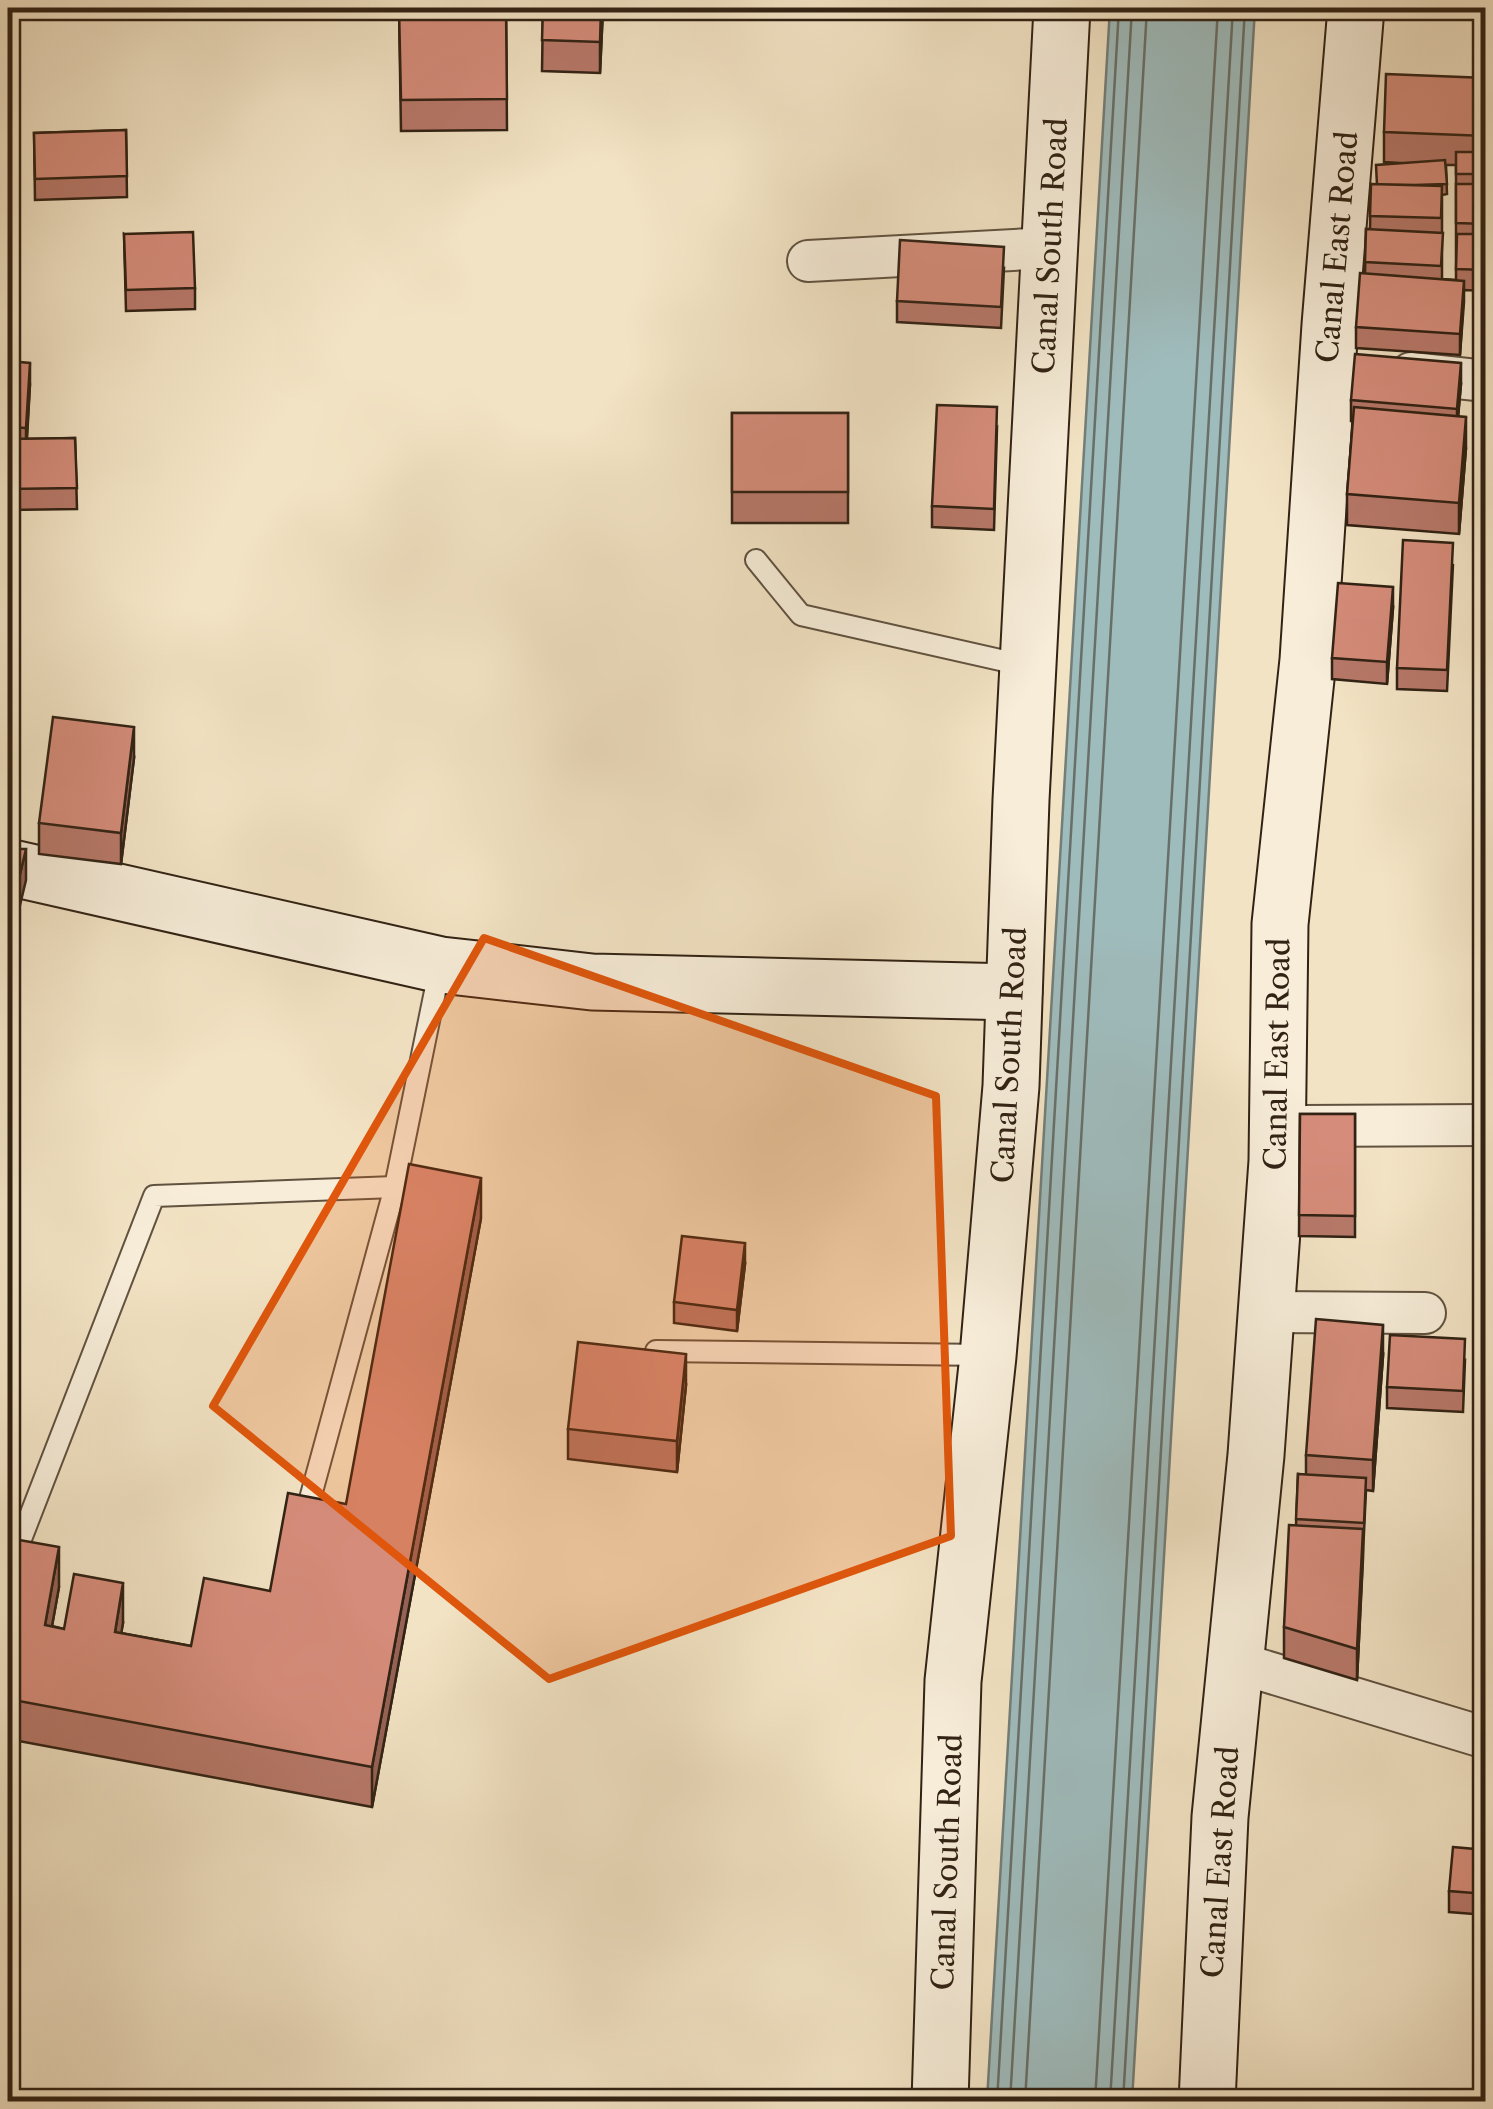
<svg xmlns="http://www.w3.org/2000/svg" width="1493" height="2109" font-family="'Libre Caslon Text',serif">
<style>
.water{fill:#9fbcbd;stroke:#737e79;stroke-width:2.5}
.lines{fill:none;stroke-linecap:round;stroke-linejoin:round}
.shore{stroke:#686f68;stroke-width:2.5}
.lane-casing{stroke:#615240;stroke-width:24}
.street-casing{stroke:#615240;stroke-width:44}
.secondary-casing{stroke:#312214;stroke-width:59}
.lane{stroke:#f7edd9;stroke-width:20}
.street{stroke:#f7edd9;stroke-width:40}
.secondary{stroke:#f7edd9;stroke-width:55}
.wall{fill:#b77869;stroke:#312214;stroke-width:2.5;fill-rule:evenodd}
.shaded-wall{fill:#956255;stroke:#312214;stroke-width:2.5}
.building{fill:#d58c7a;stroke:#312214;stroke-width:2.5}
.marked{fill:#df560c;fill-opacity:0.2;stroke:#df560c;stroke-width:8;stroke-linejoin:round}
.labels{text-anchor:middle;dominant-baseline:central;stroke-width:8;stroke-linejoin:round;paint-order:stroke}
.street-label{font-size:30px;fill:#312214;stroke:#f7edd9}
</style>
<rect width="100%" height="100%" fill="#f2e3c4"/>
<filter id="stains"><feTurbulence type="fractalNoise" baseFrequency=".002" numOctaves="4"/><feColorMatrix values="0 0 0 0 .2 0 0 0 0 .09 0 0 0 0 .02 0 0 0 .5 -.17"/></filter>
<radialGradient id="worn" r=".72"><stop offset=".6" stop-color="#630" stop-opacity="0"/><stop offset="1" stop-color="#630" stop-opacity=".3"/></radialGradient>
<path class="water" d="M1110,8H1255L1132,2101H987Z"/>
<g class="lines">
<g class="shore">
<path d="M997,2102L1119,8"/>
<path d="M1010,2102L1132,8"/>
<path d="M1025,2102L1147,8"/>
<path d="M1095,2102L1218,8"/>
<path d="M1110,2102L1233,8"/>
<path d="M1123,2102L1245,8"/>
</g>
<defs>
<g id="lane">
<path d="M756,560L801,615L1027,666"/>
<path d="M656,1351L986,1355"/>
<path d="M304,1521L395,1187L440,967"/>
<path d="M16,1552L154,1196L395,1187"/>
</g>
<g id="street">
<path d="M808,261L1049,248"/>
<path d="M1411,373L1486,381"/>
<path d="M1302,1126L1486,1125"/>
<path d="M1266,1312L1425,1313"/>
<path d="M1235,1662L1486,1738"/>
</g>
<g id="secondary">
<path d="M8,867L441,965L592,982L1014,992"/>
<path d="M940,2102L953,1681L988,1356L1011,1086L1021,800L1062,8"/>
<path d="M1207,2102L1220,1817L1256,1455L1277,1161L1280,924L1308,660L1330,325L1356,8"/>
</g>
</defs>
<use href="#lane" class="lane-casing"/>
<use href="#street" class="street-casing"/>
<use href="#secondary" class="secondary-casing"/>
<use href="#lane" class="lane"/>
<use href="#street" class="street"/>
<use href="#secondary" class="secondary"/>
</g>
<g class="wall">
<path d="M399,8H506L507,130L401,131Z"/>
<path d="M543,8H603L600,73L542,71Z"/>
<path d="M1486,8V76H1482Z"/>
<path d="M1486,78V291L1464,290L1460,355L1356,348V327L1365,274L1366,229H1370L1371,184L1376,185L1401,163L1384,162V132ZM1446,165H1456V280L1442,279V195L1447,194Z"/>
<path d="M126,130L127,197L35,200L34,133Z"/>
<path d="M124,234L195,288V309L126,311Z"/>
<path d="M1004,268L1001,328L897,322V301Z"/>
<path d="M8,361L30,384L27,439L75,438L77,509L8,510Z"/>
<path d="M1461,384L1458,416L1466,448L1459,534L1347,525V494L1353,421H1351V400Z"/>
<rect x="732" y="413" width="116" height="110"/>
<path d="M997,428L994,530L932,527V506Z"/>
<path d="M1453,564L1447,691L1397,689V668Z"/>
<path d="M1486,588V662H1482Z"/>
<path d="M1393,608L1387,684L1332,679V658Z"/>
<path d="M134,758L121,864L39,854V823Z"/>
<path d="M1300,1114H1355V1237L1299,1236Z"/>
<path d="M481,1218L372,1807L8,1739V1538L59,1587L52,1626L64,1629L123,1623L121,1633L191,1646L270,1591L346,1504Z"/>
<path d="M745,1264L737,1331L674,1323V1302Z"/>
<path d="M1383,1356L1373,1491L1366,1490L1357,1680L1284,1658V1627L1296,1525L1298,1474L1306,1475V1455Z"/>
<path d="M1465,1360L1463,1412L1387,1408V1387Z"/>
<path d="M686,1385L677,1472L568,1459V1429Z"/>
<path d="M1486,1850V1915L1449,1912V1891Z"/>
</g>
<g class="shaded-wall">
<path d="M601,8H603L600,73V42Z"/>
<path d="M1464,281V302L1460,355V334Z"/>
<path d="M30,363V384L26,449V428Z"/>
<path d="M1461,363V384L1457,430V409Z"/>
<path d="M1466,417V448L1459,534V503Z"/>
<path d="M1393,587V608L1387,684V662Z"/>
<path d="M134,727V758L121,864V833Z"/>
<path d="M26,849V880L8,955V924Z"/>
<path d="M481,1178V1218L372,1807V1767Z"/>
<path d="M745,1243V1264L737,1331V1310Z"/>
<path d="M1383,1325V1356L1373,1491V1460Z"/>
<path d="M686,1354V1385L677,1472V1441Z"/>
<path d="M1363,1529V1559L1357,1680V1649Z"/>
<path d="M59,1547V1587L45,1665V1625Z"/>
<path d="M123,1583V1623L115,1671V1632Z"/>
</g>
<g class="building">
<path d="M399,8H506L507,99L401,100Z"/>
<path d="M543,8H601L600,42L542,40Z"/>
<path d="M1483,8H1486V55H1482Z"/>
<path d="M1386,74L1486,78V136L1384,132Z"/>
<path d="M126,130L127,176L35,179L34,133Z"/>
<rect x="1456" y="152" width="30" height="22"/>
<path d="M1445,160L1447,184L1414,185H1377L1376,165Z"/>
<path d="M1371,184L1442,186L1441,218L1370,216Z"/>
<path d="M1456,184H1486V224L1456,223Z"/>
<path d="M1366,229L1443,233L1441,266L1365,262Z"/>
<path d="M193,232L195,288L126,290L124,234Z"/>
<path d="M1457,234H1486V270L1456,269Z"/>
<path d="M900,240L1004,247L1001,307L897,301Z"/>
<path d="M1360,273L1464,281L1460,334L1356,327Z"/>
<path d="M1355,354L1461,363L1457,409L1351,400Z"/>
<path d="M8,361L30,363L26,428L8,427Z"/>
<path d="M937,405L997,407L994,509L932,506Z"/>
<path d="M1354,407L1466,417L1459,503L1347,494Z"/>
<rect x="732" y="413" width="116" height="79"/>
<path d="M75,438L77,488L8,489V439Z"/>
<path d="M1403,540L1453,543L1447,670L1397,668Z"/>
<path d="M1338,583L1393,587L1387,662L1332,658Z"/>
<path d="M1486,588V641H1482Z"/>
<path d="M53,717L134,727L121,833L39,823Z"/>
<path d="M8,849H26L8,924Z"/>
<path d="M1300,1114H1355V1216L1299,1215Z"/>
<path d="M409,1164L481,1178L372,1767L8,1699V1538L59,1547L45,1625L64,1629L74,1574L123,1583L115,1632L191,1646L204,1578L270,1591L288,1493L346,1504Z"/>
<path d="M682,1236L745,1243L737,1310L674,1302Z"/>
<path d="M1316,1319L1383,1325L1373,1460L1306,1455Z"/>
<path d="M1390,1335L1465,1339L1463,1391L1387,1387Z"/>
<path d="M578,1342L686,1354L677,1441L568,1429Z"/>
<path d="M1298,1474L1366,1478L1364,1523L1296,1519Z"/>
<path d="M1289,1525L1363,1529L1357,1649L1284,1627Z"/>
<path d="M1453,1847L1486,1850V1894L1449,1891Z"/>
</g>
<path class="marked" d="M484,938L936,1096L951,1536L549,1679L213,1406Z"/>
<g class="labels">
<g class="street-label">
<text transform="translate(1050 246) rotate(-87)">Canal South Road</text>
<text transform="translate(1337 247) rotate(-85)">Canal East Road</text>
<text transform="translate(1277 1054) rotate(-89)">Canal East Road</text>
<text transform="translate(1009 1055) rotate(-87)">Canal South Road</text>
<text transform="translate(947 1862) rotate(-88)">Canal South Road</text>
<text transform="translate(1220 1862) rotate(-86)">Canal East Road</text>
</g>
</g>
<rect width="1493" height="2109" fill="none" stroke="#f2e3c4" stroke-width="40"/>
<rect x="10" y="10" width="1473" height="2089" fill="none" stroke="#312214" stroke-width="5"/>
<rect x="20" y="20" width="1453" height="2069" fill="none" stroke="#312214" stroke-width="2.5"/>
<rect width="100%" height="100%" filter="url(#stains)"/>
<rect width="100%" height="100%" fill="url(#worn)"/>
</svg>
